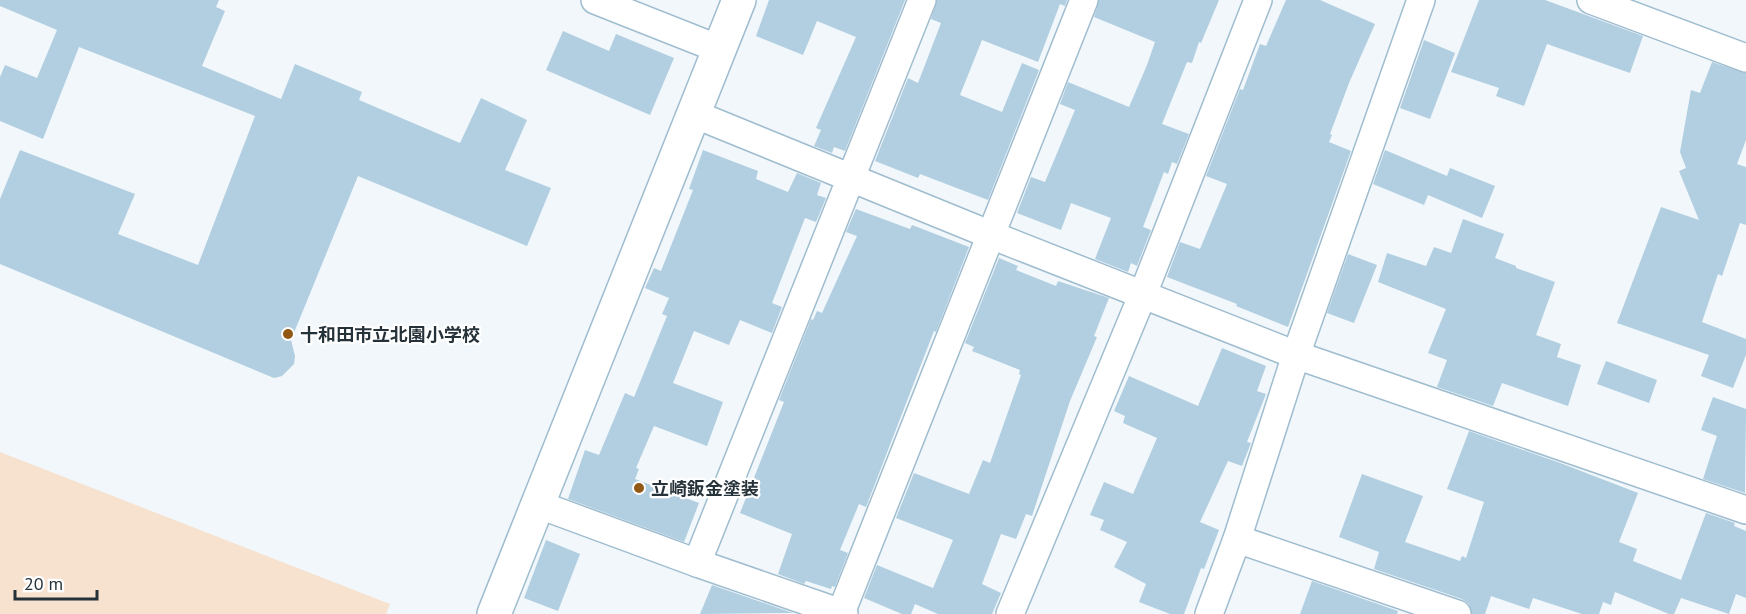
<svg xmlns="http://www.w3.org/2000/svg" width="1746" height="614" font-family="'PT Sans','Noto Sans JP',sans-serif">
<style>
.green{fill:#f7e2cf}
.building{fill:#b1cfe1}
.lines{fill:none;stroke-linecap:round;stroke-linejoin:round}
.minor-casing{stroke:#9fbdcf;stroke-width:30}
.tertiary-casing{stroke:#9fbdcf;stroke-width:36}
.minor{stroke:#fff;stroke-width:27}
.tertiary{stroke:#fff;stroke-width:33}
.poi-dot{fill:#925915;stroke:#fff;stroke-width:2}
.labels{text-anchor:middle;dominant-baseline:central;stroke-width:4.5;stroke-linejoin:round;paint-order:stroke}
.poi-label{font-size:18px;font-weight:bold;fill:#263239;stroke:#fff;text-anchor:start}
</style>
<rect width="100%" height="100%" fill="#f1f7fb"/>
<path class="green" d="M0,452L390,604L386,614H0Z"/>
<g class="building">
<path d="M0,0H219L216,7L225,11L202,66L281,99L295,64L362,92L359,100L460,143L481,98L527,120L505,170L551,188L527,246L358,176L291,340L295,356L294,364L282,376L274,378L0,264V199L20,150L135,194L118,234L198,265L255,116L79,47L43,139L0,121V77L5,65L37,78L57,30L0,6Z"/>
<path d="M769,0H905L845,151L834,147L832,153L814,146L821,130L816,128L856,37L817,21L803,55L756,36Z"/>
<path d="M937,0H1067L1065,6L1060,4L1038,62L982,40L960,95L1002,112L1022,63L1039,70L988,200L920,174L918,178L875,161L908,78L918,83L941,23L931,19Z"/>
<path d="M1099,0H1219L1201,43L1199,42L1192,63L1187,62L1162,124L1189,134L1177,164L1172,162L1168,174L1164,172L1143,227L1151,230L1137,266L1131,263L1128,272L1095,259L1111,218L1071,203L1061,230L1017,213L1031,177L1045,182L1075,110L1060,104L1068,82L1129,107L1147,65L1155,42L1094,17Z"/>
<path d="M1286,0H1320L1375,24L1349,83L1330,134L1332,135L1329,142L1351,151L1288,327L1236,306L1237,304L1167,277L1180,242L1200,249L1227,184L1206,176L1240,89L1243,90L1260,44L1266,46Z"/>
<path d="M1479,0H1545L1643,36L1630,73L1547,44L1524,106L1496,96L1499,88L1451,72Z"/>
<path d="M563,31L609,51L616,34L674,58L650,115L546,70Z"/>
<path d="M1424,40L1455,53L1430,119L1400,108Z"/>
<path d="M1712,62L1746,73V140L1737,164L1746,167V225L1740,223L1722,276L1718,274L1702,322L1746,339V355L1733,388L1701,376L1709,355L1617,323L1661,207L1699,220L1679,171L1686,168L1680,152L1691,90L1700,93Z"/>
<path d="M703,150L758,171L756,179L788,192L797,173L821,183L817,195L826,198L816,222L805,218L772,303L782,307L772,333L740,320L729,345L694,331L673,383L723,402L707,446L654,426L636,468L639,469L635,479L699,503L684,542L568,499L585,450L599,455L625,393L634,397L667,316L662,314L669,298L645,288L654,268L661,271L693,190L689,189Z"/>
<path d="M1385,150L1447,176L1450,168L1495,186L1482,218L1428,195L1424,205L1373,184Z"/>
<path d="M856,209L910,229L912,225L969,247L936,332L934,331L866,507L859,504L840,550L848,553L835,587L832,586L831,589L806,581L804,584L778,574L792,534L740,513L784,402L779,400L811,319L813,320L817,311L822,313L857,236L846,232Z"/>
<path d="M1463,219L1504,234L1495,258L1516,266V268L1555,282L1536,335L1561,344L1557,357L1581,365L1568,406L1502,383L1493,406L1437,387L1447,360L1428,353L1446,309L1378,282L1387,253L1426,266L1434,247L1451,253Z"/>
<path d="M1348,254L1377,265L1354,323L1327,313Z"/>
<path d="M999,258L1018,266L1016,270L1056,286L1058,281L1109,298L1094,336L1097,337L1070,401L1032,516L1026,514L1016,539L1001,534L982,584L1001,593L992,614H938L915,604L911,614H902L864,598L877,565L933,588L953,540L896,518L914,473L969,494L983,460L990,463L1021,375L1019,374L1020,370L972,351L974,347L965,343Z"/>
<path d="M1222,348L1266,366L1257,391L1266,394L1247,442L1251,443L1242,466L1228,461L1200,522L1219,530L1204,569L1201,568L1184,614H1170L1139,602L1146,584L1114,567L1127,542L1100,530L1104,520L1090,515L1104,482L1133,494L1157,438L1123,423L1125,416L1114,411L1129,376L1198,406Z"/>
<path d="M1606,361L1657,380L1649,403L1597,384Z"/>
<path d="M1713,397L1746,409L1745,493L1703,479L1717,436L1701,430Z"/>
<path d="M1469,431L1563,464L1638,493L1619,542L1637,549L1633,561L1681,580L1706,513L1735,523L1734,526L1746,531V598L1736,594L1729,614L1681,598L1674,614H1669L1615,592L1611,605L1603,602L1599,614H1582L1533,598L1529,609L1491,596L1485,614H1472L1469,604L1462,599L1374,569L1379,552L1339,537L1362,474L1423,496L1405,542L1460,561L1462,556L1466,558L1484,502L1447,489Z"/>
<path d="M546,540L580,554L558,611L524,598Z"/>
<path d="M1312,581L1398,611L1397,614H1300Z"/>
<path d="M712,585L793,613L700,614Z"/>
</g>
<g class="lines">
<defs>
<g id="minor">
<path d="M595,0L719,49"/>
<path d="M1591,0L1746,58"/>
<path d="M694,114L991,235L1296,355L1746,510"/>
<path d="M537,504L697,563L922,0"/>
<path d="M1237,539L1457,614"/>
<path d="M697,563L844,614"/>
<path d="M841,613L1084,0"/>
<path d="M1010,614L1143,294L1258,0"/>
<path d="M1209,614L1237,539L1296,355L1421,0"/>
</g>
<path id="tertiary" d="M494,614L739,0"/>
</defs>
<use href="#minor" class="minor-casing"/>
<use href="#tertiary" class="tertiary-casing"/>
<use href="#minor" class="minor"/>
<use href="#tertiary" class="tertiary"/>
</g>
<g class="poi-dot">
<circle cx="288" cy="334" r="6"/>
<circle cx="639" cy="488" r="6"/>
</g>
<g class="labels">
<g class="poi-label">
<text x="300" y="334">十和田市立北園小学校</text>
<text x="651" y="488">立崎鈑金塗装</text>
</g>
</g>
<path d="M15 590v9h82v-9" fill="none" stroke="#263239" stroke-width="3"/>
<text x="24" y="590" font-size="18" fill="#263239" stroke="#ffffff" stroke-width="4.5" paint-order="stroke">20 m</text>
</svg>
